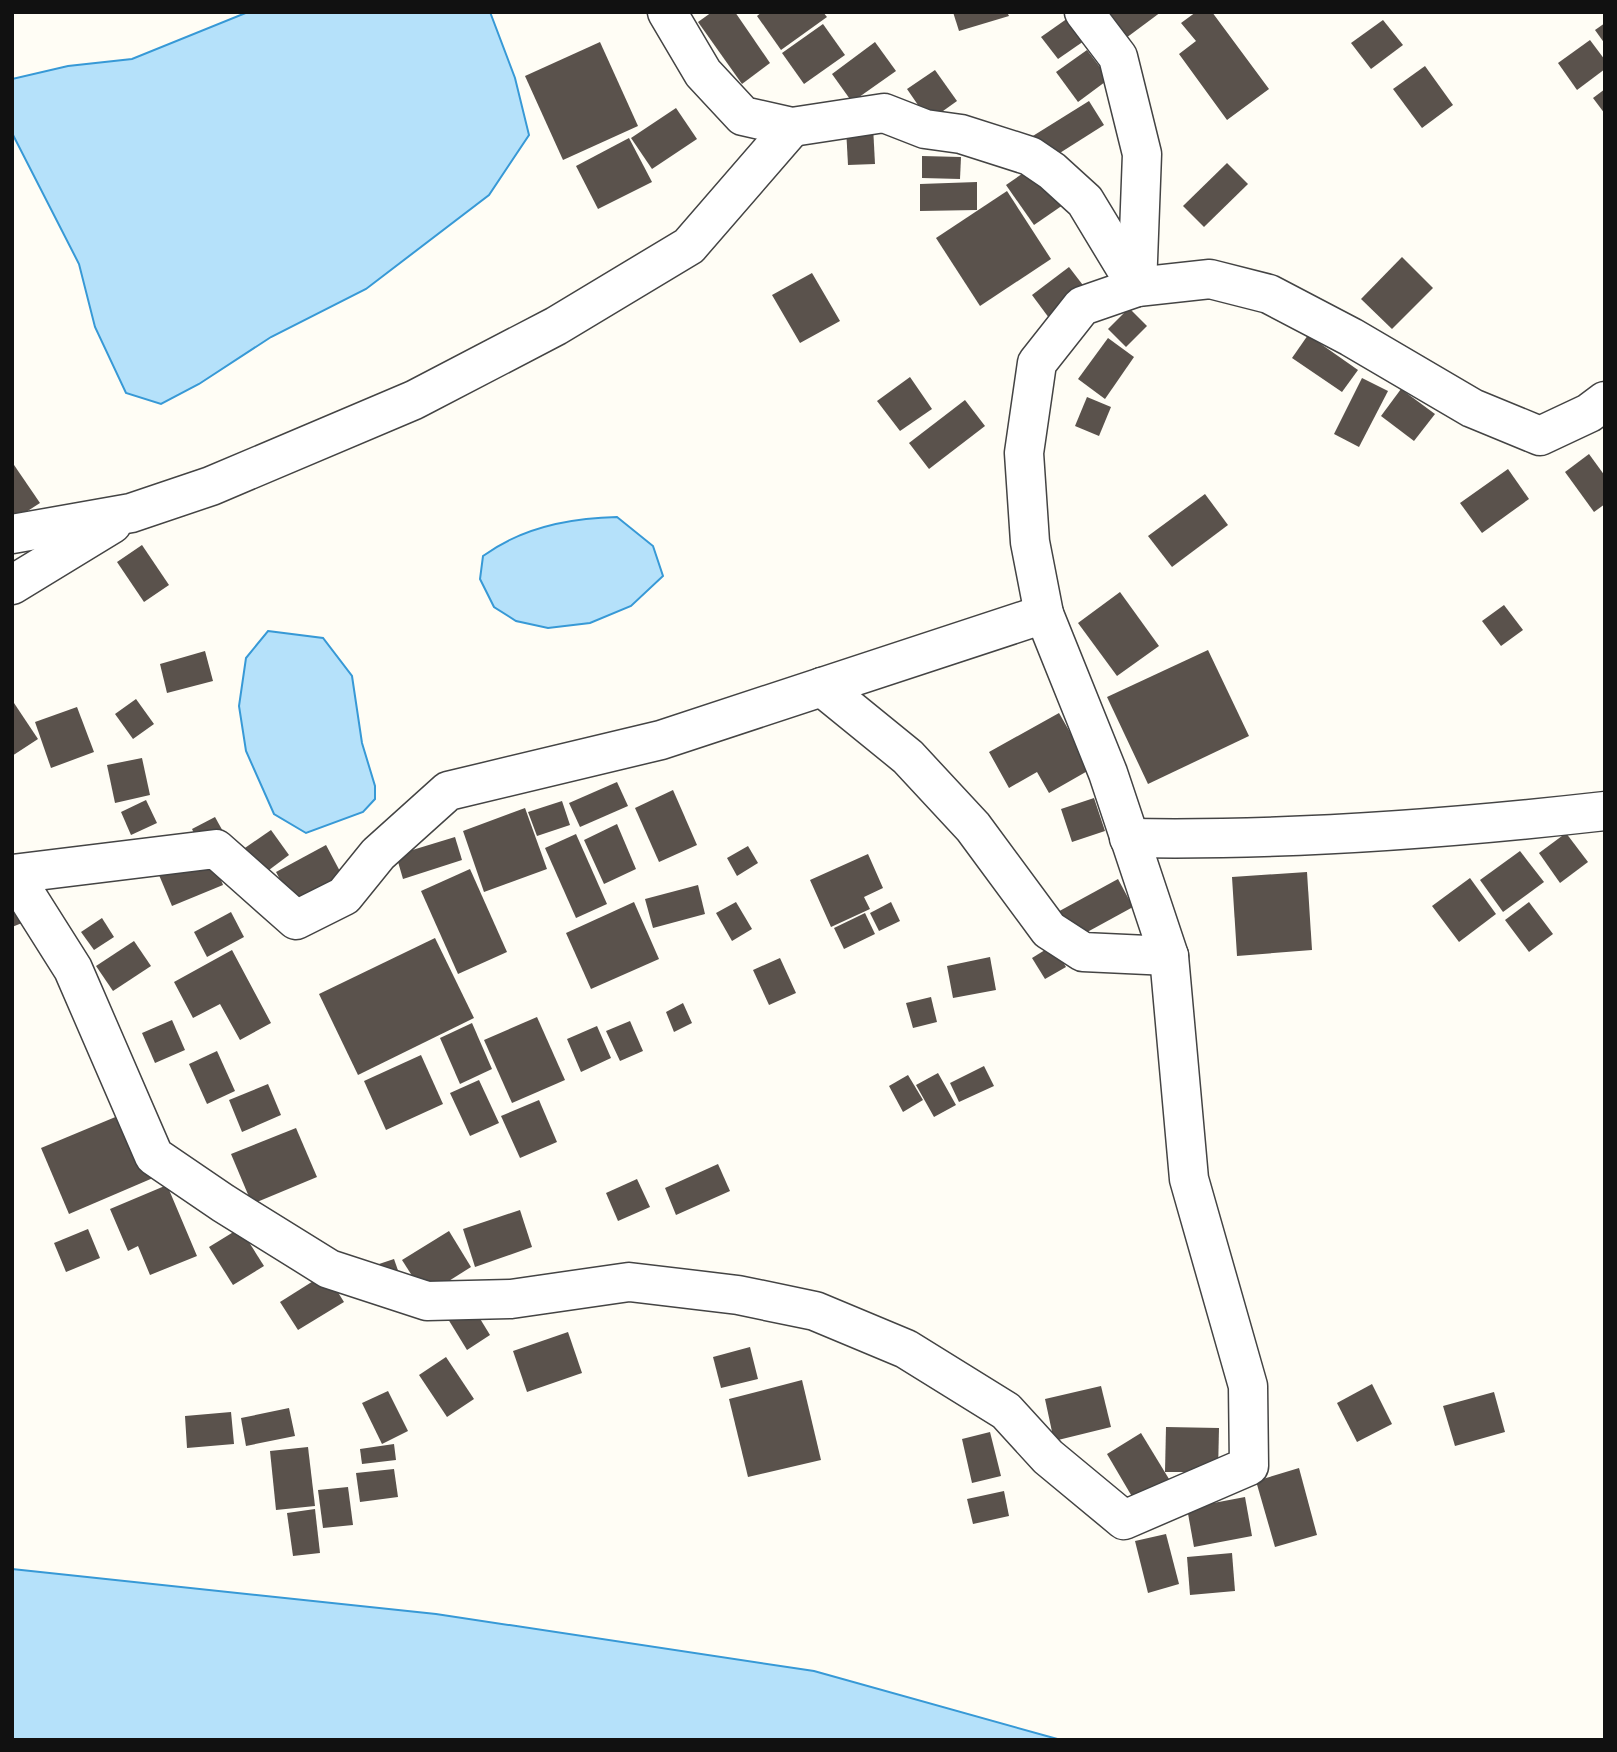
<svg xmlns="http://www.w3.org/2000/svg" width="1617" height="1752" font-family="'Source Serif 4',serif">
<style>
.water{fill:#b5e1fa;stroke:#3799d6;stroke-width:2}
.building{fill:#5a524c}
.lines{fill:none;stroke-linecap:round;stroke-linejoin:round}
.minor-casing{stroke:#444;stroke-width:41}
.minor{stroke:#fff;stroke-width:38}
</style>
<rect width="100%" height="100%" fill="#fffdf5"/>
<g class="water">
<path d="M248,12H490L515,78L529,135L489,195L366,289L271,337L199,384L161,404L126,393L95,327L79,264L12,133V79L68,66L132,59Z"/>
<path d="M617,517L653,546L663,576L631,606L590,623L548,628L516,621L494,607L480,579L483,556C521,528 571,518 617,517Z"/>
<path d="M268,631L323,638L352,676L362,743L375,786V799L363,812L306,833L274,814L246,751L239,706L246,658Z"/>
<path d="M12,1569L436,1614L814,1671L1061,1740H12Z"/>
</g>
<g class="building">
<path d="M712,12H735L770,63L742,84L698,22Z"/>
<path d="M762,12H823L827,17L781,50L757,16Z"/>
<path d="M953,12H1007L1009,16L959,31Z"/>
<path d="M1106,12H1161L1126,38Z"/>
<path d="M1196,12H1212L1269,89L1227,120L1179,54L1196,41L1181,23Z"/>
<path d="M1068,18L1084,41L1058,59L1041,37Z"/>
<path d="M1383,20L1403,45L1371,69L1351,43Z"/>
<path d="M1605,23V44L1595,30Z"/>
<path d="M823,24L845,55L804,84L782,53Z"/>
<path d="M1590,40L1605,60V69L1577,90L1558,63Z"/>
<path d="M600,42L638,126L563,160L525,76Z"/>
<path d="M875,42L896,71L852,102L832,74Z"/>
<path d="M1087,50L1109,79L1078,102L1056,72Z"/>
<path d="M1425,66L1453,105L1422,128L1393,89Z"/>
<path d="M935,70L957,101L929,121L907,89Z"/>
<path d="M1605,89V114L1593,98Z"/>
<path d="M1089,101L1104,125L1044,163L1028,139Z"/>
<path d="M676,108L697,139L652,169L631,138Z"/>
<path d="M873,126L875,164L848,165L846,128Z"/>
<path d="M629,138L652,182L598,209L576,166Z"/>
<path d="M922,156L961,157L960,179L922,178Z"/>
<path d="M1227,163L1248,184L1204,227L1183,206Z"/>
<path d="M1035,165L1063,205L1034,225L1006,185Z"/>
<path d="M977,182V210L920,211V184Z"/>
<path d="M1007,191L1051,259L980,306L936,238Z"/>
<path d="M1402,257L1433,288L1392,329L1361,299Z"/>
<path d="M1069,267L1089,293L1052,322L1032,295Z"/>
<path d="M812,273L840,321L800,343L772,295Z"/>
<path d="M1129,308L1147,326L1126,347L1108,329Z"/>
<path d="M1308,335L1358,370L1342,392L1292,358Z"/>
<path d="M1108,338L1134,357L1105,399L1078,379Z"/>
<path d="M910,377L932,409L900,431L877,401Z"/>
<path d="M1362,378L1388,391L1359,447L1334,434Z"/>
<path d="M1401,389L1435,414L1414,441L1381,416Z"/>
<path d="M1087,397L1111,407L1099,436L1075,426Z"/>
<path d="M965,400L985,426L929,469L909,443Z"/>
<path d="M1589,454L1605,476V504L1594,512L1565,472Z"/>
<path d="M12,462L40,503L12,521Z"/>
<path d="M1508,469L1529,499L1482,533L1460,503Z"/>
<path d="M1205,494L1228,525L1172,567L1148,536Z"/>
<path d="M142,545L169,585L144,602L117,562Z"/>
<path d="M1120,592L1159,646L1117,676L1078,623Z"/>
<path d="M1504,605L1523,630L1501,646L1482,621Z"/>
<path d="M1208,650L1249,736L1148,784L1107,697Z"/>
<path d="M205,651L213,681L167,693L160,664Z"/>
<path d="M136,699L154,724L133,739L115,714Z"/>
<path d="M12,700L38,739L12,756Z"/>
<path d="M77,707L94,752L51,768L35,722Z"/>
<path d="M1059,713L1091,769L1049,793L1037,772L1009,788L989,752Z"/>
<path d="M142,758L150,795L115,803L107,765Z"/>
<path d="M617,782L628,806L580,827L569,803Z"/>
<path d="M673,790L697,845L659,862L635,808Z"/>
<path d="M1094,798L1105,831L1072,842L1061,809Z"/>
<path d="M146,800L157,823L131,835L121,812Z"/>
<path d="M562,801L570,825L537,836L528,812Z"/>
<path d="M525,808L547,869L484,892L463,831Z"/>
<path d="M215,817L225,835L201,848L192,829Z"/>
<path d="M617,824L636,869L604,884L584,840Z"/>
<path d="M271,830L289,855L261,876L242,850Z"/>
<path d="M1566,833L1588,862L1560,883L1539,853Z"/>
<path d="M576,834L607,904L576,918L545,848Z"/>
<path d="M455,837L462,860L403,879L396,855Z"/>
<path d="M326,845L343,877L293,904L276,872Z"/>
<path d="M748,846L758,863L737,876L727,858Z"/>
<path d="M1520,851L1544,882L1503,912L1480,880Z"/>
<path d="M211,854L223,885L172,906L159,875Z"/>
<path d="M868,854L883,888L864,897L870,909L831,927L810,880Z"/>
<path d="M470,869L507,952L458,974L421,891Z"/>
<path d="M1307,872L1312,950L1237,956L1232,877Z"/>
<path d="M1470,878L1496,914L1459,942L1432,906Z"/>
<path d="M1118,879L1133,907L1069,942L1054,914Z"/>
<path d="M12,882L27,921L12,927Z"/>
<path d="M698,885L705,914L653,928L645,899Z"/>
<path d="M634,902L659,959L591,989L566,933Z"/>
<path d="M736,902L752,929L732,941L716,913Z"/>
<path d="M891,902L900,921L879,931L870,913Z"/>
<path d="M1529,902L1553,934L1529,952L1505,920Z"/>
<path d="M231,912L244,937L207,957L194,932Z"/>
<path d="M865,913L875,934L844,949L834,928Z"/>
<path d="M102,918L114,937L94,950L81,932Z"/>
<path d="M435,938L474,1018L358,1075L319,994Z"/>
<path d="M134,941L151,966L113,991L96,966Z"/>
<path d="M1053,945L1066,967L1045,979L1032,958Z"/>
<path d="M232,950L271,1023L240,1040L220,1004L193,1018L174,982Z"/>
<path d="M990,957L996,990L953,998L947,966Z"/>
<path d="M780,958L796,993L769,1005L753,970Z"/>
<path d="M931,997L937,1022L913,1028L906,1003Z"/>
<path d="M683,1003L692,1023L674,1032L666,1012Z"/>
<path d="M537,1017L565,1080L512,1103L484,1040Z"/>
<path d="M172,1020L185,1050L155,1063L142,1033Z"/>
<path d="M630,1021L643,1051L620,1061L606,1031Z"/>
<path d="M472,1023L492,1069L460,1084L440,1038Z"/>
<path d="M597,1026L611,1058L581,1072L567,1039Z"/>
<path d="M217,1051L235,1091L207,1104L189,1064Z"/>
<path d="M421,1055L443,1104L386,1130L364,1081Z"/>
<path d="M984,1066L994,1086L959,1102L950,1083Z"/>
<path d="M938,1073L956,1105L934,1117L916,1085Z"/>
<path d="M908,1075L923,1100L903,1112L889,1086Z"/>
<path d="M479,1080L499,1123L470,1136L450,1093Z"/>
<path d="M268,1084L281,1115L242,1132L229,1100Z"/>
<path d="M539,1100L557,1142L520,1158L501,1116Z"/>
<path d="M125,1113L153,1178L69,1214L41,1148Z"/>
<path d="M296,1128L317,1177L252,1204L231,1154Z"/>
<path d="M718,1164L730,1191L676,1215L665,1188Z"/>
<path d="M637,1179L650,1207L618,1221L606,1193Z"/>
<path d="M167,1185L197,1256L150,1275L138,1246L128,1251L110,1209Z"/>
<path d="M520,1210L532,1247L475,1267L463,1229Z"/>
<path d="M240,1228L264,1266L233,1285L209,1247Z"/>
<path d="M88,1229L100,1258L66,1272L54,1243Z"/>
<path d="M449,1231L471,1267L425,1296L402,1260Z"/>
<path d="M394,1259L401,1279L376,1265Z"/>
<path d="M326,1273L344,1302L298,1330L280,1302Z"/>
<path d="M471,1304L490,1335L467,1350L448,1319Z"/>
<path d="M568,1332L582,1373L527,1392L513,1351Z"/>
<path d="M750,1347L758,1379L721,1388L713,1357Z"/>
<path d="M446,1357L474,1399L447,1417L419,1375Z"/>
<path d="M802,1380L821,1460L748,1477L729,1399Z"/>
<path d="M1372,1384L1392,1424L1357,1442L1337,1403Z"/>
<path d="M1101,1386L1111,1427L1054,1441L1045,1399Z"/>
<path d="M388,1391L408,1431L382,1444L362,1403Z"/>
<path d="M1494,1392L1505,1432L1455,1446L1443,1406Z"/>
<path d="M289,1408L295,1436L246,1446L241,1418Z"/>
<path d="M231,1412L234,1444L187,1448L185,1416Z"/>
<path d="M1166,1427L1219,1428L1218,1472H1165Z"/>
<path d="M990,1432L1001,1476L972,1483L962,1439Z"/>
<path d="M1141,1433L1169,1479L1134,1500L1107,1454Z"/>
<path d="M394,1444L396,1460L362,1464L360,1449Z"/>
<path d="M308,1447L315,1506L276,1510L270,1451Z"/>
<path d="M1299,1468L1317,1535L1275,1547L1256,1481Z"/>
<path d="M394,1469L398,1497L360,1502L356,1473Z"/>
<path d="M348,1487L353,1525L323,1528L318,1490Z"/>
<path d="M1004,1491L1009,1516L973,1524L967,1499Z"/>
<path d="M1245,1497L1252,1536L1194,1547L1187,1508Z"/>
<path d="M315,1509L320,1553L293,1556L287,1513Z"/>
<path d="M1166,1534L1179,1584L1148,1593L1135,1541Z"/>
<path d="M1232,1553L1235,1591L1190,1595L1187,1557Z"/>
</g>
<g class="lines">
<defs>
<g id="minor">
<path d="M667,12L703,73L743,116L792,127L884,113L925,129L961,134L1030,156L1052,171L1085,201L1137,287"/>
<path d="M1084,12L1118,57L1142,154L1137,287"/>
<path d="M12,534L131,513L211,486L414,400L556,326L689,246L792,127"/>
<path d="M12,585L112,524"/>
<path d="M1044,614L1030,542L1024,453L1037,363L1082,306L1137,287L1210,279L1269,294L1351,337L1472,408L1540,436L1589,413L1605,401"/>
<path d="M822,687L908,757L973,827L1049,930L1083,952L1169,956"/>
<path d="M1129,838C1288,841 1446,829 1605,811"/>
<path d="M12,874L216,849L296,920L344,896L378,854L448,791L661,740L1044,614L1108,773L1169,956L1189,1179L1248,1386L1249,1466L1124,1520L1048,1457L1006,1411L906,1349L815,1311L738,1295L629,1282L511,1299L427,1301L329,1269L223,1203L154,1156L73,969L13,874"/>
</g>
</defs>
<use href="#minor" class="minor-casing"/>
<use href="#minor" class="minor"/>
</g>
<rect width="1617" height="1752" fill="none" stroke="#111111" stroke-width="28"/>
</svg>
